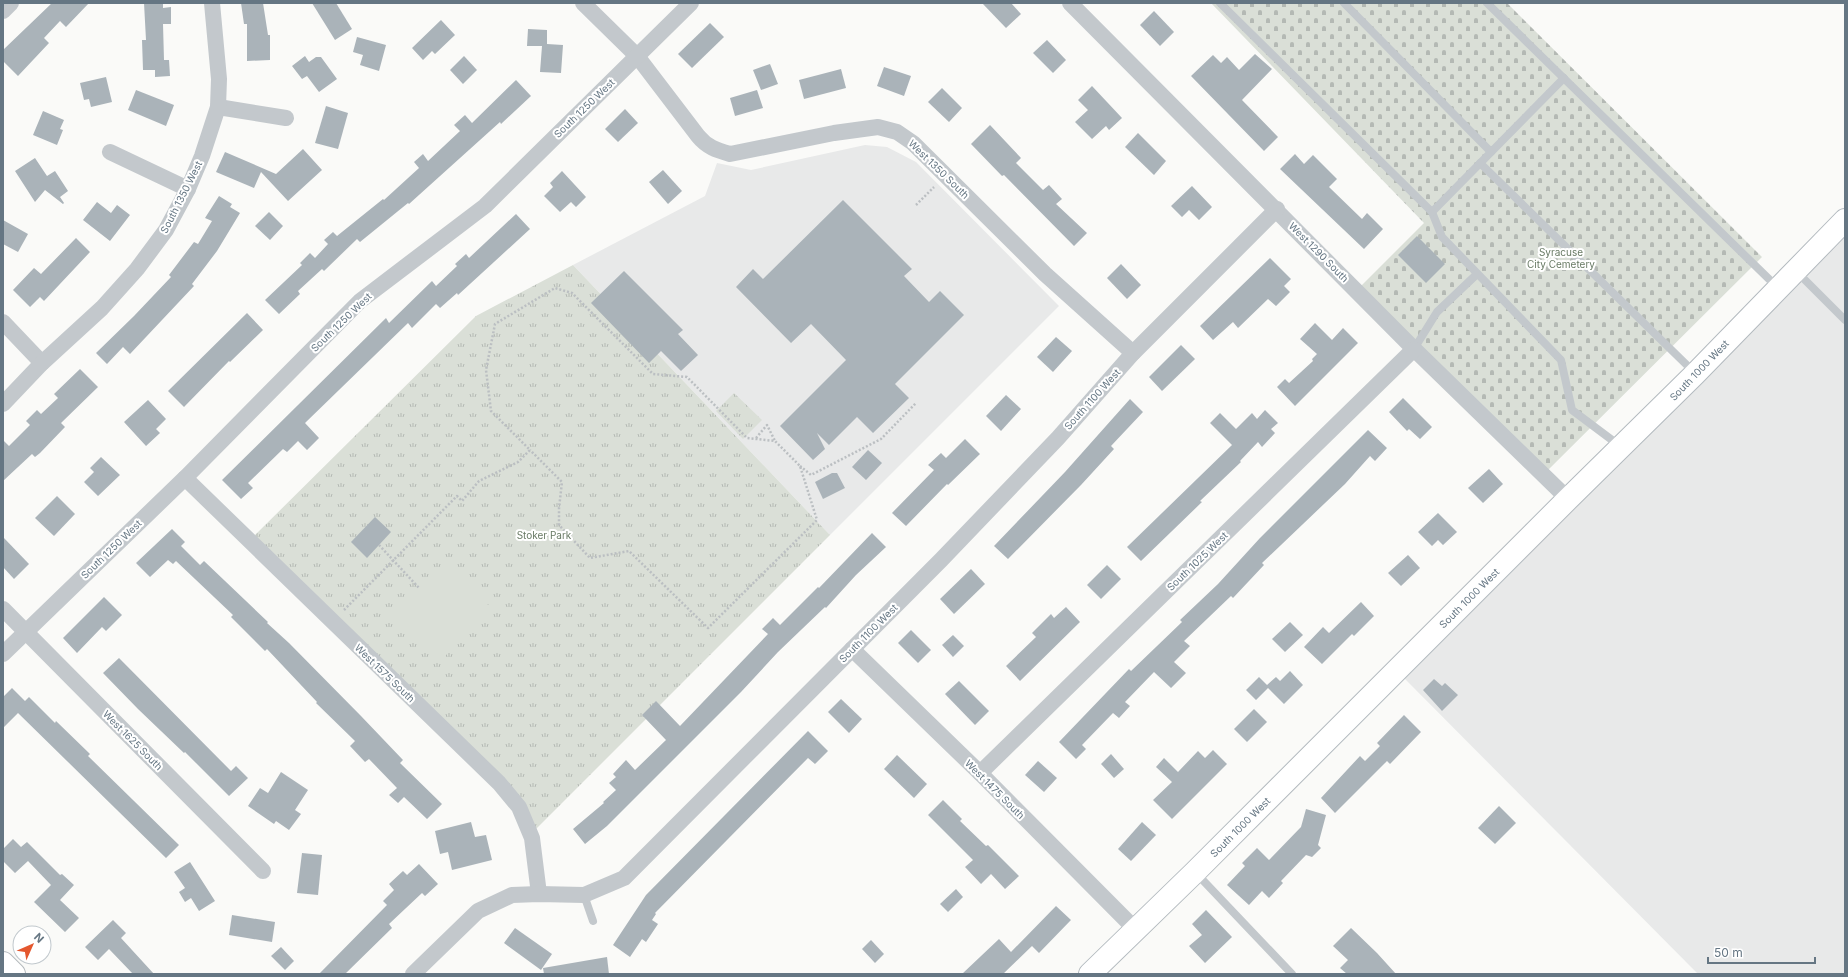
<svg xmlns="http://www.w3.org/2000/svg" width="1848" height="977" font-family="Inter,sans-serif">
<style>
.built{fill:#e8e9e9}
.grass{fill:url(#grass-tufts)}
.cemetery{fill:url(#cemetery-stones)}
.garden{fill:#dadfd7}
.building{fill:#aab3b9}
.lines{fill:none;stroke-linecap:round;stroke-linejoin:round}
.secondary-casing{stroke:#b3babf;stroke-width:24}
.primary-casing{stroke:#b5babe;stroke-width:24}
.path{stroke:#bbbfc2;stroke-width:2.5;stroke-dasharray:2 2;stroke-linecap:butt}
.service{stroke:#c3c8cc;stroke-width:8}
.minor{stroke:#c3c8cc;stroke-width:16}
.secondary{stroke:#fff;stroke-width:22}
.primary{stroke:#fff;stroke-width:22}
.labels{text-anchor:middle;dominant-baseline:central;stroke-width:4;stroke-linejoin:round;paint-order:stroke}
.street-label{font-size:10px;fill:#657683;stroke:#fff}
.park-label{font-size:10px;fill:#687a64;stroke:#fff}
</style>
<defs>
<pattern id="grass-tufts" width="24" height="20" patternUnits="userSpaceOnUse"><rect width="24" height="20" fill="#dadfd7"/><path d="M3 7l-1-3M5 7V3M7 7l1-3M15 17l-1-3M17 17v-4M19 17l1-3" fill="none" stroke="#b4b9b4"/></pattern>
<pattern id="cemetery-stones" width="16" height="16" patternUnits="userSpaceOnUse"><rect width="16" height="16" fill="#dadfd7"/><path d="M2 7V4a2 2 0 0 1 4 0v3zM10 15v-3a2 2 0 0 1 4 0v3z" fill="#b4b9b4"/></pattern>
</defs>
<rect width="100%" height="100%" fill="#fafaf8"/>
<g class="built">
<path d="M865,145L887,147L916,162L1059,306L830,535L573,265L705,196L717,163L751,170Z"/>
<path d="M1845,232V974H1698L1403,677Z"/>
</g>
<g class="grass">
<path d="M573,265L830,535L533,832L514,803L249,541L476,316Z"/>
<path d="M734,393L762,420L743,439L716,411Z"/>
</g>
<path class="cemetery" d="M1211,3H1507L1762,257L1544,474L1359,288L1424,223Z"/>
<path class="garden" d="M446,562L492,609L439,662L392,615Z"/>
<g class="building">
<path d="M52,3H89L66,27L60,21L44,38L49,43L18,76L3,61V50Z"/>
<path d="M144,3H163V8L171,7V24H163L164,60H169L170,76L155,77V70H143L142,40H146Z"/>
<path d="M241,3H263L268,35H270V60L247,61V24H244Z"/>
<path d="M312,3H336L352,29L335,40Z"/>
<path d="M982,3H1011L1021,14L1006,28Z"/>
<path d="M1154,11L1174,32L1160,46L1140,25Z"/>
<path d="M441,20L455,35L435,54L432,51L423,60L412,48Z"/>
<path d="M710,23L724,37L692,68L678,54Z"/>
<path d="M528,29L547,30V44L563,45L561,73L540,72L542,46H527Z"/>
<path d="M357,37L386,45L379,71L360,65L363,55L353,52Z"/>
<path d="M1047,40L1066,60L1053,73L1033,53Z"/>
<path d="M1255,54L1272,69L1242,100L1278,137L1264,151L1191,76L1213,55L1221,63L1227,57L1239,70Z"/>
<path d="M305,56L309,62L316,57H321L337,79L319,92L307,76L302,79L292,66Z"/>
<path d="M464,56L477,70L463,84L450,70Z"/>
<path d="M770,64L778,84L761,90L753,70Z"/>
<path d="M884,67L911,76L904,96L877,86Z"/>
<path d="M841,69L846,88L804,99L799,80Z"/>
<path d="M106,77L112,102L91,107L89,99L84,100L80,83Z"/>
<path d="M516,80L531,96L501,124L500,122L409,204L408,203L360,242L357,239L324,271L322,269L298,291L300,294L279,314L265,300L302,265L300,263L310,253L315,258L328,244L324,240L333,232L337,236L383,199L384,200L419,168L414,162L423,154L428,161L460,131L454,125L465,115L472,123Z"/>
<path d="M1092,86L1122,118L1109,130L1106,126L1092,139L1075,122L1088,110L1078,100Z"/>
<path d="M942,88L962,108L949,122L928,102Z"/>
<path d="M136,90L174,105L166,126L128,110Z"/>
<path d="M757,90L763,108L735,116L730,98Z"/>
<path d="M326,106L348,113L338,149L315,143Z"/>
<path d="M625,109L638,123L618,142L605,129Z"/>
<path d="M43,111L64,120L60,129L63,130L57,145L33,135Z"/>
<path d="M990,125L1021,158L1016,163L1043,190L1049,185L1062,199L1056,204L1087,233L1074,246L1004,175L1002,176L971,144Z"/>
<path d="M1138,133L1166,161L1154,175L1125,147Z"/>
<path d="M303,149L322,170L288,201L261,172L254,188L216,172L225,152L276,174Z"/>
<path d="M1295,154L1304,164L1313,155L1337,179L1329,187L1362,219L1367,213L1383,229L1364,249L1280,169Z"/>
<path d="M35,158L47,176L55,171L68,191L60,197L64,203L63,204L45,190L35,202L15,171Z"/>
<path d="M663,170L682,191L668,204L649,182Z"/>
<path d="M562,171L586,197L576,207L571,202L560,212L544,196L553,187L550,183Z"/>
<path d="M1192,186L1212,207L1199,220L1189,210L1182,217L1171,206Z"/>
<path d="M219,196L232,204L230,207L240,213L217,251L192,284L194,286L130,354L123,347L107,364L96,353L134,316L171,277L169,275L194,242L198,244L212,221L205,218Z"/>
<path d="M843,200L912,269L904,276L929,302L940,291L964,315L895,384L909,398L873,433L857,417L829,445L817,433L825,449L813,460L780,426L846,360L811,324L791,343L736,287L753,269L763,279Z"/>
<path d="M97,202L111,213L117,205L130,215L110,241L83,220Z"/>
<path d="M269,212L283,226L270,240L255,226Z"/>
<path d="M516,214L530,229L458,295L457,293L440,308L436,304L412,328L408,323L305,423L319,438L307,450L298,441L287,452L283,449L248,483L253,488L241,499L222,480L386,318L389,323L432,281L436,286L457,266L455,264L466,254L469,258Z"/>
<path d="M3,220L28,234L18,252L3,244Z"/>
<path d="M1417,236L1445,264L1426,283L1398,255Z"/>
<path d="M76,238L90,252L44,301L40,297L30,307L13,290L34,268L41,274Z"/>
<path d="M1270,258L1291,279L1284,286L1290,292L1276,306L1268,299L1238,328L1233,322L1213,340L1200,326Z"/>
<path d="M1121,264L1141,285L1127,299L1107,278Z"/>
<path d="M624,271L683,330L678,334L698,355L681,371L661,351L649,363L591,303Z"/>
<path d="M247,313L263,330L230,362L229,361L184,407L168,391Z"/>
<path d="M1315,323L1332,340L1343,328L1358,343L1295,406L1277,387L1285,379L1289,383L1313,361L1312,359L1317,354L1300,339Z"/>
<path d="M1056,337L1072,351L1053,372L1037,357Z"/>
<path d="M1181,345L1195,359L1162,391L1149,377Z"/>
<path d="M80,369L98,387L61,423L65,427L40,453L35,457L32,454L3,481V440L9,446L30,425L26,421L37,410L41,414L58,398L54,394Z"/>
<path d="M1006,395L1021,409L1001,431L986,416Z"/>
<path d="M1403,398L1432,427L1420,439L1409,429L1407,431L1389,412Z"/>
<path d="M1130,399L1143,412L1111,446L1114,449L1081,485L1008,559L994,546L1065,472Z"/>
<path d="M148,400L166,419L156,429L160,433L146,446L124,422Z"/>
<path d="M1265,410L1278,423L1271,429L1275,433L1262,447L1258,442L1240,461L1241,462L1200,501L1202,502L1141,561L1127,547L1232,445L1210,423L1220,413L1236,429L1252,413L1257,419Z"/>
<path d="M1368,430L1387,448L1375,461L1370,456L1345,484L1262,563L1264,565L1233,598L1231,596L1184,641L1190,646L1174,662L1186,673L1171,688L1154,672L1125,702L1130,706L1119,718L1113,713L1082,745L1086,749L1076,759L1059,742L1129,669L1131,671L1182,622L1180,620L1218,584L1260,538Z"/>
<path d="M965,439L980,454L948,485L947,484L906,526L892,513L934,470L928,465L941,453L946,458Z"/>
<path d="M868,450L882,463L866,480L852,467Z"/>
<path d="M101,457L120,475L98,496L84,482L94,472L90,468Z"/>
<path d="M1489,469L1503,484L1483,503L1468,488Z"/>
<path d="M832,473H837L845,488L823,499L815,482Z"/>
<path d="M57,496L75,514L54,536L35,518Z"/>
<path d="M1438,513L1457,532L1443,545L1438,540L1432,546L1418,532Z"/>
<path d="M375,517L391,532L367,558L351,542Z"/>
<path d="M172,529L185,542L181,546L200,565L204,561L268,622L267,623L289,643L361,716L403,760L400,763L442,804L427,819L404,797L398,803L389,795L397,788L369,759L365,762L350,746L355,741L316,703L317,702L267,649L265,651L231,617L233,615L176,561L173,564L168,560L150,577L136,563Z"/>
<path d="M872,533L886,547L856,575L826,608L825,607L778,652L741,692L607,826L585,844L573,829L604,803L603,802L616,790L609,783L616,777L613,774L626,760L635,770L666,740L642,715L656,701L680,726L768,634L762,629L773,618L780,625L818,587L819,588Z"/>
<path d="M3,537L29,564L14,579L3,567Z"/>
<path d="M1408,555L1420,568L1401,586L1388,573Z"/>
<path d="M1107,565L1121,579L1101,599L1087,585Z"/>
<path d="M971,569L985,584L954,614L940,599Z"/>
<path d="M104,597L122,615L106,631L102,627L77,653L63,638Z"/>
<path d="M1361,602L1374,616L1354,636L1352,634L1322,664L1304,647L1323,627L1329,633Z"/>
<path d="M1066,607L1080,622L1020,681L1006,666L1036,637L1032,633L1051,614L1054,618Z"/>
<path d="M1290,622L1303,635L1285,652L1272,639Z"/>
<path d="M911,630L931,650L918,663L898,643Z"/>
<path d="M953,635L964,646L953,657L942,645Z"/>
<path d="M119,658L231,771L236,766L248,778L229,796L185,752L184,753L138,709L103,673Z"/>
<path d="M1290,671L1303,685L1284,704L1268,688L1256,700L1246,690L1259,677L1267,685L1276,677L1280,681Z"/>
<path d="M1434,679L1442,686L1445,683L1458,695L1442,711L1423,690Z"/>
<path d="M959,681L989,711L975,725L945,694Z"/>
<path d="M12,688L25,701L29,697L55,723L56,721L90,754L88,756L179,845L166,858L18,713L3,728V697Z"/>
<path d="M841,699L862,719L849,733L828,712Z"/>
<path d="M1254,709L1267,722L1247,742L1234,729Z"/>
<path d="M1404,715L1421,732L1390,764L1387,761L1335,813L1321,798L1360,756L1365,761L1380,746L1377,743Z"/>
<path d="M808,731L828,751L815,764L808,758L655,913L656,914L652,920L658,924L646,942L642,939L630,957L613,945L646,895Z"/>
<path d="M1213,750L1227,764L1172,819L1153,800L1172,782L1156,767L1164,758L1178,772L1198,751L1205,758Z"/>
<path d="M1111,754L1124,769L1114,778L1101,764Z"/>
<path d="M897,755L927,784L914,798L884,769Z"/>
<path d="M1038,761L1057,778L1044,792L1025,775Z"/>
<path d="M281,772L308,790L295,810L301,814L289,830L276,821L274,824L248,806L260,788L268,793Z"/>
<path d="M943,800L962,819L960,821L986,846L988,845L1019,876L1005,889L991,874L981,884L965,867L973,860L928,815Z"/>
<path d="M1499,806L1516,823L1495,844L1478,828Z"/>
<path d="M1306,809L1326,815L1318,845L1321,848L1312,857L1306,855L1281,881L1283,883L1269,898L1262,891L1249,905L1227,885L1245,866L1242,863L1257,848L1269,860L1301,827Z"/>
<path d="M471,822L475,837L486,835L492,860L452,870L448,852L440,854L435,831Z"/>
<path d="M1142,822L1156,835L1131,861L1118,849Z"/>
<path d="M13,839L21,847L27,842L60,875L62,874L74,885L60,900L79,918L65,932L34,902L51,885L28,861L15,873L3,861V849Z"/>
<path d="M302,853L322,855L318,895L297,893Z"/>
<path d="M190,862L215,901L199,911L191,898L185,902L179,892L185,888L174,872Z"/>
<path d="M419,864L438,884L425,896L422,893L389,924L392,928L345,974H319L387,905L383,901L394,890L389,884L403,871L407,875Z"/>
<path d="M956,889L963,897L948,912L940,904Z"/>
<path d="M1056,906L1071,920L1039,953L1032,946L1003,974H962L999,939L1011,952Z"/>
<path d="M1206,910L1232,937L1205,963L1189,946L1202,935L1192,924Z"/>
<path d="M232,915L275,922L272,942L229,935Z"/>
<path d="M113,920L126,933L121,938L154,974H133L109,949L98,960L85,947Z"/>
<path d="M515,928L552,954L541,970L504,943Z"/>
<path d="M1351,928L1377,953L1396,974H1347L1340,968L1348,960L1333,946Z"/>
<path d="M871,940L884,954L875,963L862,949Z"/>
<path d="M281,947L294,961L285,970L271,956Z"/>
<path d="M607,957L609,974H544L543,968Z"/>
</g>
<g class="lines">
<defs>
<path id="secondary" d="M1090,974L1195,872L1568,499L1695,374L1845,220"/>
<path id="primary" d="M3,963L14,974"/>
</defs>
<use href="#secondary" class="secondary-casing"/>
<use href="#primary" class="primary-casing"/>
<g class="path">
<path d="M916,205L934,187"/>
<path d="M756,438L767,425L775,441"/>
<path d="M800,466L811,475L881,439L916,403"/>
<path d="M379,545L419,588"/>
<path d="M344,610L457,496L462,501L479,481L518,462L530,450L491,411L486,370L495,324L555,288L572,293L653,374L687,377L747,438L775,441L800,466L817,520L708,628L629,551L590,558L559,525V508L562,482L530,450"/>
</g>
<g class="service">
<path d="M1220,3L1432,212L1442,237L1561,360L1572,410L1620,446"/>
<path d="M1344,3L1491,152"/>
<path d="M1487,3L1778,288"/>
<path d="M1480,163L1695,373"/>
<path d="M1432,212L1564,78"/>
<path d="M1796,271L1845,320"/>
<path d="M1414,349L1437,312L1477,274"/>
<path d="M1196,873L1292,974"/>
<path d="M584,895L593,921"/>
</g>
<g class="minor">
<path d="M583,3L637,56L698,136C707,147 716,150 730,154L834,133L878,127L897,132L913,143L1045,274L1133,353"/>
<path d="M1070,3L1414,349L1568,499"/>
<path d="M3,11L11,3"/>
<path d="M218,107L286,118"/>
<path d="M110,152L188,189"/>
<path d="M3,322L42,363"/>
<path d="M3,404L42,363L102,308L137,269L166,230L188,189L202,156L218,107L219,79L212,3"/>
<path d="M185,478L499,783L519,807L532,838L539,894"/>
<path d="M3,609L263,871"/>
<path d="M852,649L980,773L1136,930"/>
<path d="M3,654L185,478L360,301L485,206L691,3"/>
<path d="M980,773L1414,349"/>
<path d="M413,974L478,911L512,895L539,894L584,895L624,878L941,560L1058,438L1133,353L1277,209"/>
</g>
<use href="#secondary" class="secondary"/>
<use href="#primary" class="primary"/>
</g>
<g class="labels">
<g class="street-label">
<text transform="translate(584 108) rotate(-44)">South 1250 West</text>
<text transform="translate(939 169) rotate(44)">West 1350 South</text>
<text transform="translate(181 197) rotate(-63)">South 1350 West</text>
<text transform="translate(1319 252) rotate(45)">West 1290 South</text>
<text transform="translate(341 322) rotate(-44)">South 1250 West</text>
<text transform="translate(1699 370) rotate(-46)">South 1000 West</text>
<text transform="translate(1092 399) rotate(-48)">South 1100 West</text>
<text transform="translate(111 549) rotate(-44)">South 1250 West</text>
<text transform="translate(1197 561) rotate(-44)">South 1025 West</text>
<text transform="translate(1469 598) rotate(-45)">South 1000 West</text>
<text transform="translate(868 633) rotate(-45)">South 1100 West</text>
<text transform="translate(385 673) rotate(44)">West 1575 South</text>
<text transform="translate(133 740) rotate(45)">West 1625 South</text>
<text transform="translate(995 789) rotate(45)">West 1475 South</text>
<text transform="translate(1240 827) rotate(-45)">South 1000 West</text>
</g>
<g class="park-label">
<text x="1561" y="252">Syracuse<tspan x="1561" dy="12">City Cemetery</tspan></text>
<text x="544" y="535">Stoker Park</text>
</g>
</g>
<rect width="1848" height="977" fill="none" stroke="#657683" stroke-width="8"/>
<g transform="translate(32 945) rotate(45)"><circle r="19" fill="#ffffff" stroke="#c1c8cd"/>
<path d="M0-3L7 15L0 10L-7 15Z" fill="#e4572e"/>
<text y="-6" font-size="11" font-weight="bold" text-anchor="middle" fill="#657683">N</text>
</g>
<path d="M1708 957v6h107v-6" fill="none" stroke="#657683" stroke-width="2"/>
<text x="1714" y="957" font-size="12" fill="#657683" stroke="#ffffff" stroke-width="3" paint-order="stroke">50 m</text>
</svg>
